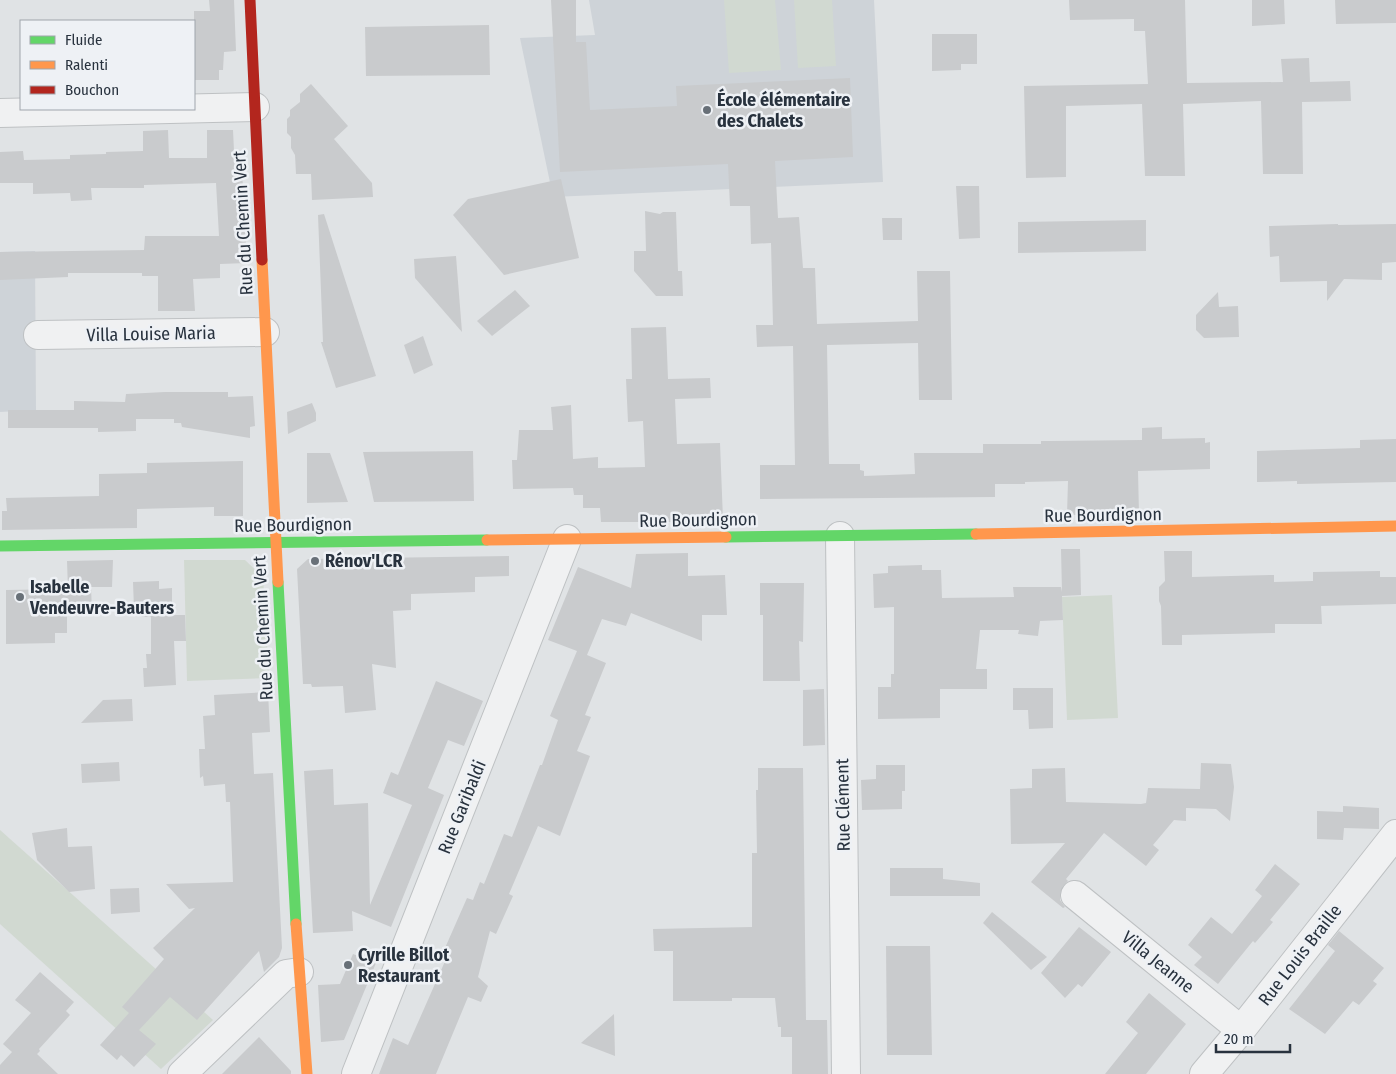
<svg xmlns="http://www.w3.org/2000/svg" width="1396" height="1074" font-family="'Fira Sans Condensed',sans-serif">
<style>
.built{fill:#ced3d8}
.green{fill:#d1d9d1}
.building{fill:#c9cbcd}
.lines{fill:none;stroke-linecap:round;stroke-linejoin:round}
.street-casing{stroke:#bec1c3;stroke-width:30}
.street{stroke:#f0f1f2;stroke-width:28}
.fast{stroke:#63d668;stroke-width:11}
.slow{stroke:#ff974d;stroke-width:11}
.jam{stroke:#b3261e;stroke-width:11}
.poi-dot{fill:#687078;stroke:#eef1f5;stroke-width:2}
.labels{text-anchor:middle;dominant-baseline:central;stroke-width:5;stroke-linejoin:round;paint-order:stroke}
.poi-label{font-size:18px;font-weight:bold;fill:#28323e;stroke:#eef1f5;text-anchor:start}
.street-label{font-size:18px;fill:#28323e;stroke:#eef1f5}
</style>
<rect width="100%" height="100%" fill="#e0e3e5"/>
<g class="built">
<path d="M589,0H874L883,182L553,197L520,38L595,35Z"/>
<path d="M35,251L36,410L0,412V252Z"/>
</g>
<g class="green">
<path d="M724,0H775L781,70L729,73Z"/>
<path d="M794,0H832L836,66L798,68Z"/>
<path d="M184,560H245L263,577L269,678L187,681Z"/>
<path d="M1112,595L1118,718L1067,720L1062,597Z"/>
<path d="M0,830L213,1020L161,1069L0,924Z"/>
</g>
<g class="building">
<path d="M209,0H234L236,51L224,52L223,70H219V80H194V11H210Z"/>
<path d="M551,0H576V42H586L590,110L677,106L676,86L850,78L853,157L775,161L778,218L799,217L803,268H815L817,324L918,321L917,271H950L952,400H919L918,343L827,345L829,464H860V470L864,471V476L915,474L914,453H983V444H1041V441H1051L1142,440V428L1162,427V439L1205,438V443L1210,442V469L1138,471L1139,514L1067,515L1068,481L1025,482V484H995V497L760,499V465H795L793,346L757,347L756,325H773L771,243L751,244L750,206H730L728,164L560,172Z"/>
<path d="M1069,0H1185L1187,83L1283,82L1281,59L1309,58L1310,82L1350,81L1351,101L1302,102L1303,174H1263L1261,101L1183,104L1185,176H1145L1142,104L1066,106V177L1026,178L1024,86L1148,84L1145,31H1134V19L1070,20Z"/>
<path d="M1252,0H1284L1285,24L1252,26Z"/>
<path d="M1335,0H1396V23L1336,24Z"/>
<path d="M489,25L490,75L366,76L365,27Z"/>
<path d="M932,34H977V64H961V70L932,71Z"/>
<path d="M311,84L348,126L334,139L372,183L373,197L312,200L311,174H296L295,155L291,148V137L287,133V119L290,116V110L300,102V94Z"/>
<path d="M168,130L169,158H207V130H233L234,151H241L247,263L220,264V278L193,279L195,311H158V276H142V273H68V277L0,280V252L144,250L145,236H219L216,183L144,185V188H91L92,200L71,201L70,193L33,194V183H0V152L23,151L24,160L70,159V155L106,154V152L143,151V131Z"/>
<path d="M561,179L579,258L504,275L453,215L468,199Z"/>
<path d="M956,186H979L980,238L959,239Z"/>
<path d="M645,211L660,214L663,212H676L678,271H682L683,296H656L634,271V251H646Z"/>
<path d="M324,214L376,376L336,388L321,342H323L318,215Z"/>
<path d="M882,218H902V240H883Z"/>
<path d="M1146,220V251L1018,253V222Z"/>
<path d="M1338,224V225L1396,224V262L1382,263V280L1344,279L1327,301V281L1280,282L1279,256L1270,257L1269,226Z"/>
<path d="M456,256L462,332L415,278L414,259Z"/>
<path d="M515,290L530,306L492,336L477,321Z"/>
<path d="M1218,292L1219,307L1238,306L1239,337L1204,338L1196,330V315Z"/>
<path d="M666,327L668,379L710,378L711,398L675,399L677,444L720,443L723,520L687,521V522H601L600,508H583V495H574L573,488L513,489L512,460H517L519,430H553L551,407L571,405L573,459L598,457V468L645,467L643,421L628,422L626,379H632L631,328Z"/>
<path d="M423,336L433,365L414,374L404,345Z"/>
<path d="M165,392H228V397L253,396L255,426L250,427V438L182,427L181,423H174V419H136V431L98,432V428H8V410H74V401L125,402L126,394Z"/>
<path d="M312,403L316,413V421L288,434L287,412Z"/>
<path d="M1396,439V482L1297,484V481L1257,482V451L1360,448V440Z"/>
<path d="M473,451L474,501L374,502L363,452Z"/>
<path d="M307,453H330L348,502L307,503Z"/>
<path d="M243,461V516H214V507L137,509V528L2,530V511H7L6,498L99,496V474L147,473V463Z"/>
<path d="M1061,549H1080L1081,595L1062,596L1063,620L1040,621L1038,636L1018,634L1019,630H980L976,669H987V689H940V718L878,719V687H891V674H894V607L874,608L873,574L888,573V566L922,565V570H941L942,598L1014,597L1013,587H1061L1062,592Z"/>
<path d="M1164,551H1192V577L1270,575H1274V582L1313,581V572L1380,571V577H1396V604L1321,606L1322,624H1275V633L1182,635V645H1162L1161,606L1159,601V587L1165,581Z"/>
<path d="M688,553V576L725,575L727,615H702V641L631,613L626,626L602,619L587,655L606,663L585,715L591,717L577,751L590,756L560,836L538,826L509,894L513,896L496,934L490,931L478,977L488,986L481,1002L468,997L436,1074H379L393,1038L408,1045L450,950L445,948L467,898L473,900L480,882L484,884L504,834L512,837L540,765H542L558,720L550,716L577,651L548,640L578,567L631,588L636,554Z"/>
<path d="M509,556V576L475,577V592L411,594V610L393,611L396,668L372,664L376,710L345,713L343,686L312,687L311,684H303L297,569L308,559Z"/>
<path d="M113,560L112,587H91L92,612L67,613V633H55V643L6,644V590L68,589L67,561Z"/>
<path d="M159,581V589L172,588V615H185L186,641H174L176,685L144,687L143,668H147L146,654H151V617H142L134,609L133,582Z"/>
<path d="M760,583H804L803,642L799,641L800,681H763V615H760Z"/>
<path d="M436,681L483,701L464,746L448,740L428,788L444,795L391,927L352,911L353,931L313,933L304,771L333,769L334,805L368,803L370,905L412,805L383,793L391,772L398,775Z"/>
<path d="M1013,688H1053V728L1029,729L1028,710H1013Z"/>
<path d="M824,689L825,745L803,746V690Z"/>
<path d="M268,692L270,732L252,733L254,774L273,773L282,948L279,957L264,972L259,951L197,1020L170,997L139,1030L156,1044L134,1067L121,1055L117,1060L100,1045L129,1013L122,1007L164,959L153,948L195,908L189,909L166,884L233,882L230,802H226L225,784L204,786L203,776L200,778L199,749H205L203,716L215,715L214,695Z"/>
<path d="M132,699L133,721L81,723L103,700Z"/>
<path d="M119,762L120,781L82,783L81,764Z"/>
<path d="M1201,763L1231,764L1234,787L1230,821L1216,809L1186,808V821L1174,820L1153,845L1159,850L1146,866L1104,833L1066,879L1068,881L1063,886L1060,893V900L1065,907L1063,908L1031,882L1065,843L1011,844L1010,789L1032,788V769L1065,768L1066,802L1141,804L1146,803L1148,788L1200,789Z"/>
<path d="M876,765H905V791H902V809L862,810L861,780L876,779Z"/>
<path d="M758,768H803L806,1020H827L828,1074H792V1037H781V1027H778L775,998H732V1001H673V951H654L653,929L752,927V853H757L756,790H758Z"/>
<path d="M1343,806L1379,808V829L1344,828L1343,840L1317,839V811L1343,812Z"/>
<path d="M67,828L68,847L92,846L95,889L69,892L37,860L32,833Z"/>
<path d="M1275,864L1300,884L1270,920L1273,922L1255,943L1253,941L1218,984L1194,965L1202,957L1188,945L1211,917L1232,934L1262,896L1255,890Z"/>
<path d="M890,868H943V879L980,883V896H890Z"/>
<path d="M139,888L140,912L111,914L110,889Z"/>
<path d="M992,912L1047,957L1031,970L983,923Z"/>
<path d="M1079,927L1111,952L1082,987L1078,984L1065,998L1041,973Z"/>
<path d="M1339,931L1384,968L1373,981L1377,984L1359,1005L1353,1001L1325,1034L1289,1009L1335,951L1342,957L1328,945Z"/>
<path d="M886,946H930L932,1055H887Z"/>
<path d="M353,954L376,963L344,1040L321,1042L318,985L340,984Z"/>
<path d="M40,972L74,1002L66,1011L70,1015L39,1049L40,1051L37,1054L58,1074H0V1065L12,1052L3,1044L31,1013L15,1000Z"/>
<path d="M1149,993L1186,1024L1146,1074H1105L1138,1033L1126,1022Z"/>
<path d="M614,1014L615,1056L581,1043Z"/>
<path d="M259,1037L291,1071V1074H222Z"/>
</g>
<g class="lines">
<defs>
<g id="street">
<path d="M0,113L255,107"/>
<path d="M38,335L265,332"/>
<path d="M840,536L846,1074"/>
<path d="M1075,895L1241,1030"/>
<path d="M182,1074L286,974L299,972"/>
<path d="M356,1074L567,539"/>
<path d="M1204,1074L1241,1030L1396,834"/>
</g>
</defs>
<use href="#street" class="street-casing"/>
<use href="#street" class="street"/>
<g class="fast">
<path d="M726,537L976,534"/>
<path d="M0,546L487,540"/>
<path d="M278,582L296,924"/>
</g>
<g class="slow">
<path d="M262,260L278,582"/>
<path d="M976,534L1396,526"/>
<path d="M487,540L726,537"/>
<path d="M296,924L307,1074"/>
</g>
<path class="jam" d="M250,0L262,260"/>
</g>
<g class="poi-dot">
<circle cx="707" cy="110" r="5"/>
<circle cx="315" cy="561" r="5"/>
<circle cx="20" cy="597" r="5"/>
<circle cx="348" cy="965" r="5"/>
</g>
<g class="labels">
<g class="poi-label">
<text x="717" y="100">École élémentaire<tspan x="717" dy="21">des Chalets</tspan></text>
<text x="325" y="561">Rénov'LCR</text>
<text x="30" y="587">Isabelle<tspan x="30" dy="21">Vendeuvre-Bauters</tspan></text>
<text x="358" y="955">Cyrille Billot<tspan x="358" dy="21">Restaurant</tspan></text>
</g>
<g class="street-label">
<text transform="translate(243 223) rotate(-93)">Rue du Chemin Vert</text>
<text transform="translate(151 334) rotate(-1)">Villa Louise Maria</text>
<text transform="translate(1103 515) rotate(-1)">Rue Bourdignon</text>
<text transform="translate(698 520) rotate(-1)">Rue Bourdignon</text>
<text transform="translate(293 525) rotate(-1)">Rue Bourdignon</text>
<text transform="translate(263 628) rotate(-93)">Rue du Chemin Vert</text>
<text transform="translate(843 805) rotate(-91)">Rue Clément</text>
<text transform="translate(462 807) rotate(-68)">Rue Garibaldi</text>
<text transform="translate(1300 955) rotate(-52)">Rue Louis Braille</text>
<text transform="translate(1158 962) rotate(39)">Villa Jeanne</text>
</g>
</g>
<rect x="20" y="20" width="175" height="90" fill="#eef1f5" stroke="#9fa5ac"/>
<rect x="30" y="36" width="25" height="8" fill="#63d668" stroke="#9fa5ac"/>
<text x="65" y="45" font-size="15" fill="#28323e">Fluide</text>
<rect x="30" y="61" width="25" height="8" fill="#ff974d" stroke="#9fa5ac"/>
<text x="65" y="70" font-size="15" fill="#28323e">Ralenti</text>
<rect x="30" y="86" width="25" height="8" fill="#b3261e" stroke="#9fa5ac"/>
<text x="65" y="95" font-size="15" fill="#28323e">Bouchon</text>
<path d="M1216 1044v8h74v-8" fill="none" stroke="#28323e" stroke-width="2.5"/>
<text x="1224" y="1044" font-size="15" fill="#28323e" stroke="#eef1f5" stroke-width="4" paint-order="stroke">20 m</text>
</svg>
